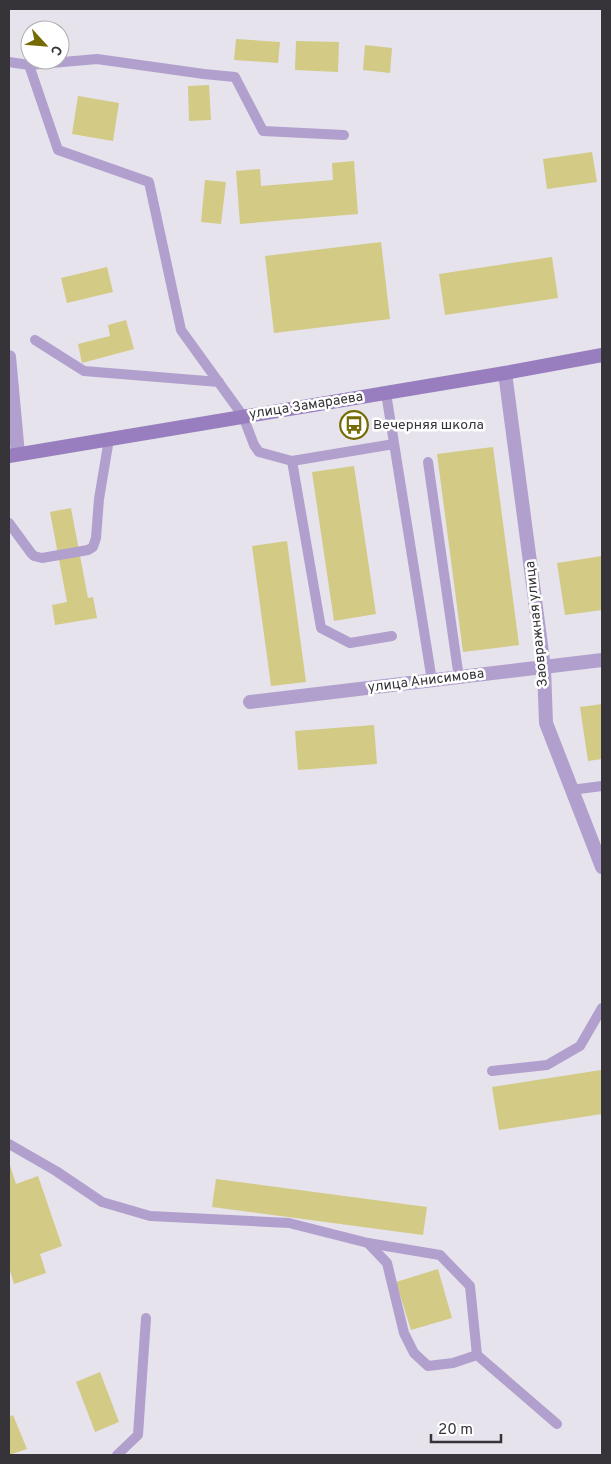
<svg xmlns="http://www.w3.org/2000/svg" width="611" height="1464" font-family="Overpass,sans-serif">
<style>
.building{fill:#d2ca85}
.lines{fill:none;stroke-linecap:round;stroke-linejoin:round}
.service{stroke:#b1a0cd;stroke-width:10}
.minor{stroke:#b1a0cd;stroke-width:14}
.tertiary{stroke:#b1a0cd;stroke-width:14}
.secondary{stroke:#987dbf;stroke-width:14}
.labels{text-anchor:middle;dominant-baseline:central;stroke-width:5;stroke-linejoin:round;paint-order:stroke}
.street-label{font-size:14px;fill:#363438;stroke:#fff}
.poi-label{font-size:14px;fill:#363438;stroke:#fff;text-anchor:start}
</style>
<rect width="100%" height="100%" fill="#e6e3ed"/>
<g class="building">
<path d="M236,39L280,42L278,63L234,60Z"/>
<path d="M296,41L339,42L338,72L295,70Z"/>
<path d="M365,45L392,48L390,73L363,70Z"/>
<path d="M209,85L211,120L189,121L188,86Z"/>
<path d="M78,96L119,103L113,141L72,134Z"/>
<path d="M592,152L597,182L547,189L543,159Z"/>
<path d="M354,161L358,214L240,224L236,171L260,169L261,186L333,180L332,163Z"/>
<path d="M205,180L226,182L221,224L201,222Z"/>
<path d="M381,242L390,319L274,333L265,256Z"/>
<path d="M552,257L558,298L445,315L439,274Z"/>
<path d="M107,267L113,292L67,303L61,278Z"/>
<path d="M126,320L134,349L82,363L78,344L110,336L108,325Z"/>
<path d="M493,447L519,645L463,652L437,454Z"/>
<path d="M354,466L376,614L334,621L312,472Z"/>
<path d="M71,508L88,598L93,597L97,618L55,625L52,605L67,602L50,512Z"/>
<path d="M287,541L306,682L271,686L252,546Z"/>
<path d="M602,556V610L565,615L557,563Z"/>
<path d="M602,704V759L588,761L580,707Z"/>
<path d="M374,725L377,764L298,770L295,731Z"/>
<path d="M601,1070L602,1114L499,1130L492,1087Z"/>
<path d="M9,1162L16,1184L38,1176L62,1246L40,1254L46,1273L14,1284L9,1267Z"/>
<path d="M216,1179L427,1207L423,1235L212,1207Z"/>
<path d="M438,1269L452,1318L411,1330L396,1282Z"/>
<path d="M100,1372L119,1422L95,1432L76,1382Z"/>
<path d="M13,1415L27,1449L9,1455V1417Z"/>
</g>
<g class="lines">
<g class="service">
<path d="M9,62L29,65L97,59L204,74L235,77L263,131L344,135"/>
<path d="M29,65L58,150L149,182L181,330L243,416L254,445L259,452L292,461"/>
<path d="M35,340L84,371L219,382"/>
<path d="M386,393L432,681"/>
<path d="M428,462L459,678"/>
<path d="M9,523L31,553L34,556L42,558L88,550L93,547L96,538L99,499L109,439"/>
<path d="M392,636L350,643L321,628L292,461L394,444"/>
<path d="M571,790L602,786"/>
<path d="M492,1071L547,1065L580,1046L602,1008"/>
<path d="M9,1144L56,1171L102,1202L150,1216L289,1223L368,1243L387,1263L404,1333L414,1353L428,1366L453,1363L477,1355L557,1424"/>
<path d="M368,1243L440,1255L470,1286L477,1355"/>
<path d="M117,1455L138,1435L146,1318"/>
</g>
<g class="minor">
<path d="M505,373L544,668L546,723L602,867"/>
<path d="M250,702L602,660"/>
</g>
<path class="tertiary" d="M9,357L18,454"/>
<path class="secondary" d="M9,456L505,373L602,355"/>
</g>
<defs>
<symbol id="bus-ring" viewBox="-11 -11 22 22"><circle r="9.5" fill="#fff" stroke="#756a03" stroke-width="1.5"/><path d="M-5-6H5V4H4V6H2V4H-2V6H-4V4H-5ZM-3.5-4V0h7V-4ZM-3.5 1.2v1.5H-2V1.2ZM2 1.2v1.5H3.5V1.2Z" fill="#756a03"/></symbol>
</defs>
<g fill-rule="evenodd">
<use href="#bus-ring" x="338" y="409" width="32" height="32"/>
</g>
<g class="labels">
<g class="street-label">
<text transform="translate(306 406) rotate(-9)">улица Замараева</text>
<text transform="translate(537 624) rotate(-96)">Заовражная улица</text>
<text transform="translate(426 681) rotate(-7)">улица Анисимова</text>
</g>
<g class="poi-label">
<text x="373" y="425">Вечерняя школа</text>
</g>
</g>
<rect width="611" height="1464" fill="none" stroke="#363438" stroke-width="20"/>
<g transform="translate(45 45) rotate(116)"><circle r="24" fill="#ffffff" stroke="#afaeaf"/>
<path d="M0-4L9 19L0 12L-9 19Z" fill="#756a03"/>
<text y="-8" font-size="14" font-weight="bold" text-anchor="middle" fill="#363438">С</text>
</g>
<path d="M431 1434v8h70v-8" fill="none" stroke="#363438" stroke-width="2.5"/>
<text x="438" y="1434" font-size="15" fill="#363438" stroke="#ffffff" stroke-width="4" paint-order="stroke">20 m</text>
</svg>
